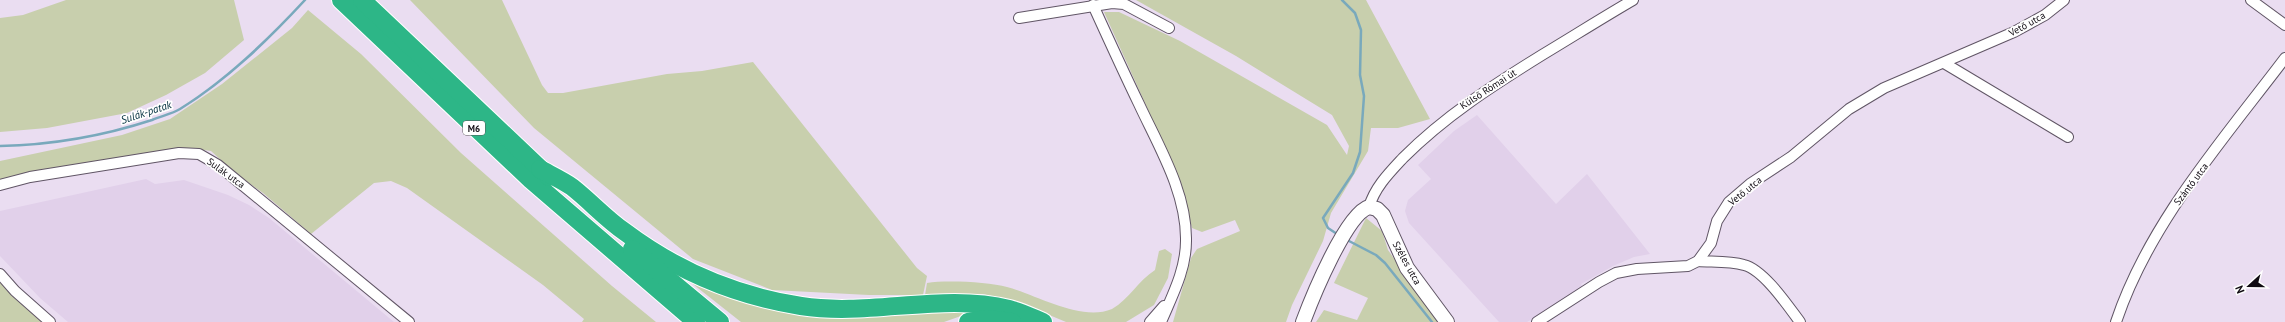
<svg xmlns="http://www.w3.org/2000/svg" width="2285" height="322" font-family="'PT Sans',sans-serif">
<style>
.built{fill:#e1d0ea}
.green{fill:#c8cfad}
.lines{fill:none;stroke-linecap:round;stroke-linejoin:round}
.stream{stroke:#79a9bc;stroke-width:2.5}
.street-casing{stroke:#605565;stroke-width:12}
.secondary-casing{stroke:#605565;stroke-width:16}
.highway-casing{stroke:#fff;stroke-width:20}
.street{stroke:#fff;stroke-width:10}
.secondary{stroke:#fff;stroke-width:14}
.highway{stroke:#2db687;stroke-width:18}
.labels{text-anchor:middle;dominant-baseline:central;stroke-width:3.5;stroke-linejoin:round;paint-order:stroke}
.shield{fill:#fff;stroke:#585459;stroke-width:1}
.shield-label{font-size:9px;font-weight:bold;fill:#100b12}
.street-label{font-size:10px;fill:#100b12;stroke:#fff}
.water-label{font-size:11px;font-style:italic;fill:#043140;stroke:#fff}
</style>
<rect width="100%" height="100%" fill="#eaddf1"/>
<g class="built">
<path d="M1477,115L1556,204L1587,174L1650,254L1634,257L1613,266L1581,284L1583,288L1527,322H1499L1409,223L1405,211L1408,200L1431,179L1418,165L1454,131Z"/>
<path d="M146,179L155,184L184,180L228,195L249,205L269,218L394,322H68L40,298L0,256V211Z"/>
</g>
<g class="green">
<path d="M66,0H234L244,40L205,73L166,95L127,113L47,128L0,132V18L23,15Z"/>
<path d="M410,0H502L542,85L548,93H563L667,74L702,71L753,62L917,268L927,276L923,295H869L772,290L693,259L534,128Z"/>
<path d="M1136,0H1366L1430,119L1398,128H1371L1368,151L1331,213L1323,241L1292,305L1286,322H1173L1191,258L1197,249L1240,231L1235,220L1202,232L1192,228L1180,181L1104,12H1119L1180,41L1327,125L1347,155L1349,146L1332,115L1236,56Z"/>
<path d="M308,10L361,54L461,153L612,286L656,322H582L584,319L543,285L407,188L391,181L374,183L311,234L263,193L236,174L211,151L189,148L0,182V161L122,135L170,119L222,84L292,28Z"/>
<path d="M1366,218L1382,231L1388,250L1439,322H1316L1324,310L1357,320L1368,298L1334,283Z"/>
<path d="M1165,249L1172,254L1168,278L1154,305L1126,322H1066L1016,301L982,294L925,295L927,283C946,280 989,282 1007,287C1037,295 1081,322 1112,309C1129,299 1138,281 1155,270L1159,251Z"/>
<path d="M0,281L43,322H0Z"/>
<path d="M689,281L723,295L761,306L850,317L975,311L944,322H741Z"/>
</g>
<g class="lines">
<g class="stream">
<path d="M0,146C51,145 103,136 152,120C161,116 172,114 180,109C227,80 268,40 305,0"/>
<path d="M1337,234L1328,228L1323,218L1353,173L1360,152L1364,96L1360,75L1361,30L1355,13L1342,0"/>
<path d="M1349,241L1376,255L1385,263L1432,322"/>
</g>
<defs>
<g id="street">
<path d="M2251,0L2285,25"/>
<path d="M1093,5C1108,38 1123,71 1139,104C1159,147 1187,193 1186,241C1186,270 1172,296 1161,322"/>
<path d="M1019,18L1112,3L1124,4L1169,28"/>
<path d="M1944,63L2068,137"/>
<path d="M0,185L30,177L179,153L199,154L218,165L409,322"/>
<path d="M1369,207C1375,187 1389,173 1403,158C1445,116 1492,86 1542,55C1572,37 1602,18 1633,0"/>
<path d="M1698,261C1713,262 1730,261 1744,265C1764,270 1788,306 1800,322"/>
<path d="M0,274L15,291L50,322"/>
<path d="M1150,322L1164,306"/>
<path d="M1537,322L1599,282L1616,273L1637,269L1688,266L1698,261L1711,243L1717,221L1729,202L1750,184L1791,157L1849,109L1884,88L2014,32L2045,15L2064,0"/>
<path d="M2116,322C2149,223 2223,140 2285,58"/>
</g>
<path id="secondary" d="M1303,322C1312,298 1346,214 1369,207L1377,209L1383,215L1407,268L1447,322"/>
<g id="highway">
<path d="M341,0L531,180L696,322"/>
<path d="M362,0L549,177"/>
<path d="M540,169C551,175 562,180 572,187C590,201 606,219 625,232C677,271 737,296 801,306C870,317 943,292 1009,309C1021,312 1031,317 1043,322"/>
<path d="M632,249L720,322"/>
<path d="M968,322L987,319L1012,322"/>
</g>
</defs>
<use href="#street" class="street-casing"/>
<use href="#secondary" class="secondary-casing"/>
<use href="#highway" class="highway-casing"/>
<use href="#street" class="street"/>
<use href="#secondary" class="secondary"/>
<use href="#highway" class="highway"/>
</g>
<g class="labels">
<rect class="shield" x="463" y="121" width="22" height="14" rx="3"/>
<g class="shield-label">
<text x="474" y="128">M6</text>
</g>
<g class="street-label">
<text transform="translate(2027 24) rotate(-29)">Vető utca</text>
<text transform="translate(1488 89) rotate(-33)">Külső Római út</text>
<text transform="translate(226 173) rotate(36)">Sulák utca</text>
<text transform="translate(2191 184) rotate(-53)">Szántó utca</text>
<text transform="translate(1745 191) rotate(-39)">Vető utca</text>
<text transform="translate(1407 263) rotate(61)">Széles utca</text>
</g>
<g class="water-label">
<text transform="translate(146 112) rotate(-18)">Sulák-patak</text>
</g>
</g>
<g transform="translate(2249 286) rotate(249)" stroke="#ffffff" stroke-width="3" paint-order="stroke">
<path d="M0-3L7 15L0 10L-7 15Z" fill="#100b12"/>
<text y="-6" font-size="11" font-weight="bold" text-anchor="middle" fill="#100b12">N</text>
</g>
</svg>
